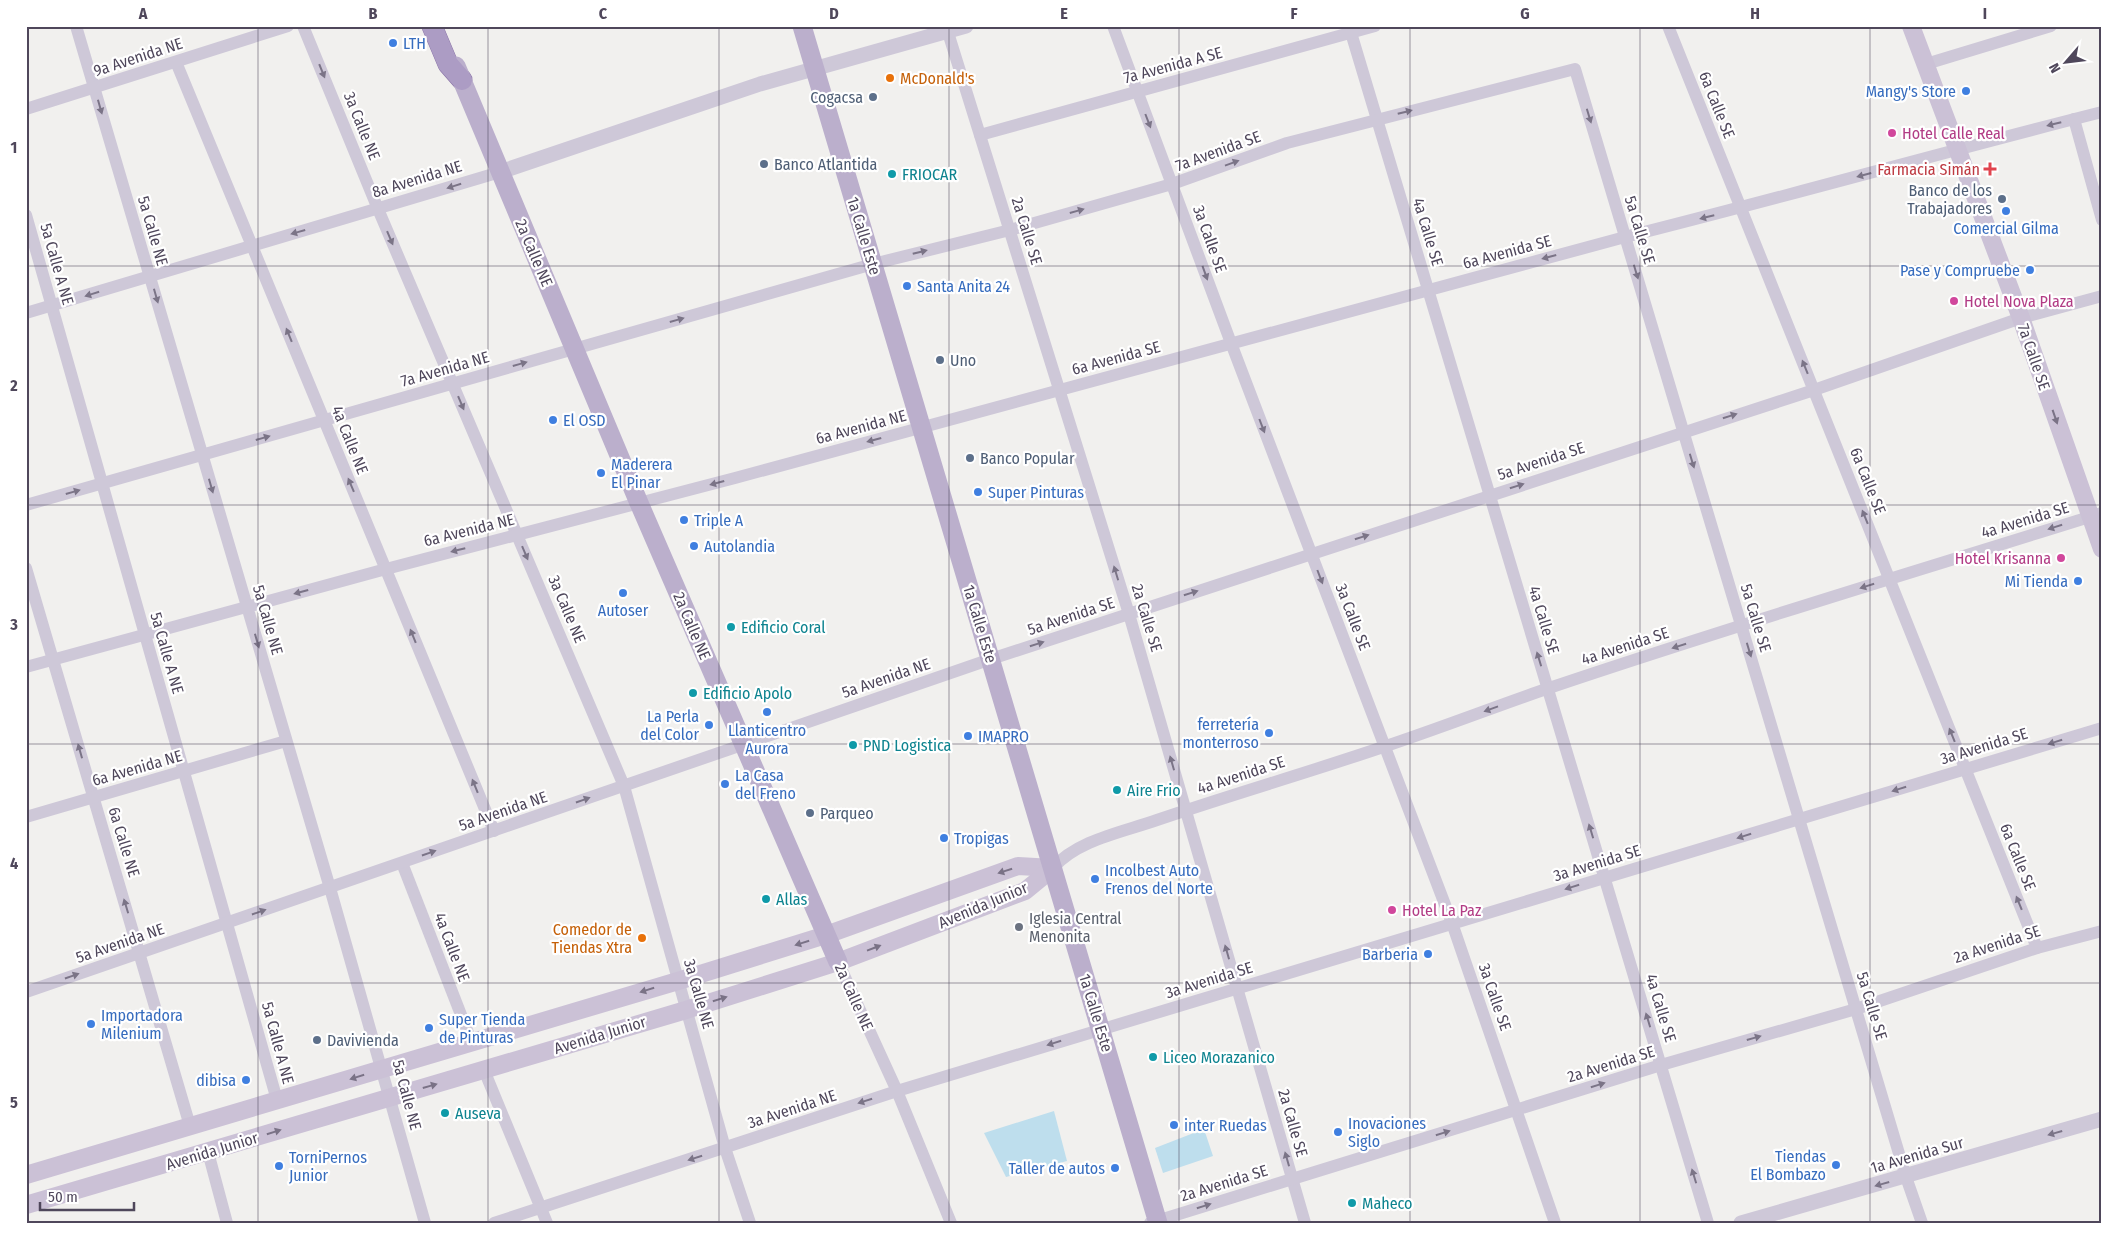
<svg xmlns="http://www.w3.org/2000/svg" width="2128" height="1249" font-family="'Fira Sans Condensed',sans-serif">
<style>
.green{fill:#bedeed}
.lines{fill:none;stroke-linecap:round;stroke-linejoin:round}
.trunk-casing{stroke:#8a73a7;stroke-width:21}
.minor{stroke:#cec8d8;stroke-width:12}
.tertiary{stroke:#cec8d8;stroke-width:15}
.secondary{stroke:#cbc1d6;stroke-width:18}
.primary{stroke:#bbafcc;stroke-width:19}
.trunk{stroke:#ac9cc4;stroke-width:20}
.oneway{fill:#7b7487}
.oneway2{fill:#7a7286}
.grid{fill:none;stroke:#4f475b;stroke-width:1;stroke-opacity:0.55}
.shop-dot{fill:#3f7fe0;stroke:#fff;stroke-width:2}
.food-dot{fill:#e8710a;stroke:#fff;stroke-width:2}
.service-dot{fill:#5c6f8a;stroke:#fff;stroke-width:2}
.hotel-dot{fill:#d1479c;stroke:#fff;stroke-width:2}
.health-dot{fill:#e0444e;stroke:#fff;stroke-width:2}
.culture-dot{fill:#0f9aa8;stroke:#fff;stroke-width:2}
.worship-dot{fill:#6b7280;stroke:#fff;stroke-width:2}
.labels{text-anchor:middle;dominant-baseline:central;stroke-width:4.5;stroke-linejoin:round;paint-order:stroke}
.shop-label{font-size:16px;fill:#366cbe;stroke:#fff;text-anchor:start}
.street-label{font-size:16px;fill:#4f475b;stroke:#fff}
.food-label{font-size:16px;fill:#c56008;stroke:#fff;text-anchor:start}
.service-label{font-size:16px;fill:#4e5e75;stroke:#fff;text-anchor:start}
.hotel-label{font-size:16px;fill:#b23c85;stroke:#fff;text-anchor:start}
.health-label{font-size:16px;fill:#be3a42;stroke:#fff;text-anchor:end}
.culture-label{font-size:16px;fill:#0d838f;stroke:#fff;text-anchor:start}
.worship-label{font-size:16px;fill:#5b616d;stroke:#fff;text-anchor:start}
.neatline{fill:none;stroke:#4f475b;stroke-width:2}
.grid-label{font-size:16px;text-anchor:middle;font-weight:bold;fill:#4f475b}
</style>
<rect width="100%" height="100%" fill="#f1f0ee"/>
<g class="green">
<path d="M1054,1111L1067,1161L1006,1177L984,1133Z"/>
<path d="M1204,1129L1213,1156L1163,1173L1155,1148Z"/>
</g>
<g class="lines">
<defs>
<path id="trunk" d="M432,26L448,64L462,80"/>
</defs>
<use href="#trunk" class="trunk-casing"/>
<g class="minor">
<path d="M76,26L330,888L425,1223"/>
<path d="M303,26L378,209L624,786L725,1148L750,1223"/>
<path d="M946,26L1129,614L1305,1223"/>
<path d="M1113,26L1231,343L1452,923L1555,1223"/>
<path d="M1349,26L1708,1223"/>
<path d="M1668,26L2037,948"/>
<path d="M176,62L494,831"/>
<path d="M1926,64L2051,26"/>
<path d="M26,109L288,26"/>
<path d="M2074,119L2102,220"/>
<path d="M980,135L1375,26"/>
<path d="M26,215L277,1100"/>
<path d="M26,313L500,172"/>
<path d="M26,505L873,264L1010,230L1172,184L1287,143L1575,69L1906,1177L1922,1223"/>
<path d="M26,568L190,1126"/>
<path d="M26,667L386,569L735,478L1625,237C1785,197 1943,152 2102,112"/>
<path d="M26,817L286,741"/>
<path d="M402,863L472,1043"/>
<path d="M1053,868C1077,840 1123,832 1157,820C1233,794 1310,772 1386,746C1440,728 1494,707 1549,688C1732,626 1917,571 2102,513"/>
<path d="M838,962L897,1091L951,1223"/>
<path d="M26,992L991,659L1814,390L2021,318L2102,296"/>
<path d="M484,1070L547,1223"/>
<path d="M208,1152L227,1223"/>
<path d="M494,1223L897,1091L2102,728"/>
<path d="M1150,1223L1661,1065L1856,1009L2037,948L2102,931"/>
</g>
<g class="tertiary">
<path d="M500,172L760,84L966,26"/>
<path d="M1741,1223L2102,1119"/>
</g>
<g class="secondary">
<path d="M1911,26L2021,318L2102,549"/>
<path d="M26,1175L678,981L826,935L1018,866L1053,868"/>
<path d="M26,1205L686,1010L838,962L1025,891L1053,868"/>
</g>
<g class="primary">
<path d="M802,26L1158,1223"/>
<path d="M456,66L639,503L838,962"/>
</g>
<use href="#trunk" class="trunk"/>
</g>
<defs><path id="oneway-solid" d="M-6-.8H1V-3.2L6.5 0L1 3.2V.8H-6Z" transform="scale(1.25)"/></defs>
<g class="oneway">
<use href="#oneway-solid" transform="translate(322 71) rotate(68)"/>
<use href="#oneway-solid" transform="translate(100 107) rotate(74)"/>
<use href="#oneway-solid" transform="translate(1405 112) rotate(-14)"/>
<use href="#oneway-solid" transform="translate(1589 116) rotate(73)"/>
<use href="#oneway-solid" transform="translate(1148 121) rotate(69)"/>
<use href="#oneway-solid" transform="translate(2054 124) rotate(166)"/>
<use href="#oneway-solid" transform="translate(1232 163) rotate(-20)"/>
<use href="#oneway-solid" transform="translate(1864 175) rotate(165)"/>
<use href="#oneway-solid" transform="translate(454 186) rotate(163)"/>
<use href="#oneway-solid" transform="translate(1077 211) rotate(-16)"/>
<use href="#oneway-solid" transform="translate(1707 217) rotate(166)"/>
<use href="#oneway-solid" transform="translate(298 232) rotate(164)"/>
<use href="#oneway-solid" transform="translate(390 238) rotate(67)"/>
<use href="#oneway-solid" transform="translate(920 252) rotate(-14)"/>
<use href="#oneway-solid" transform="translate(1549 257) rotate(165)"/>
<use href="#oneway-solid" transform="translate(1636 272) rotate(73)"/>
<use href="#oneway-solid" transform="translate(1205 273) rotate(70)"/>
<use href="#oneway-solid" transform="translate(92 294) rotate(163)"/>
<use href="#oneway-solid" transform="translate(156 296) rotate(74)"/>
<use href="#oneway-solid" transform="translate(677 320) rotate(-16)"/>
<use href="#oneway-solid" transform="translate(289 335) rotate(-112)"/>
<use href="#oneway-solid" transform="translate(520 364) rotate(-16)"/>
<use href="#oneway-solid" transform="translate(1805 367) rotate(-112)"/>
<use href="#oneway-solid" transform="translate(461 403) rotate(67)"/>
<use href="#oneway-solid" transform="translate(1730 416) rotate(-18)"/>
<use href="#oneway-solid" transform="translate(1262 426) rotate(69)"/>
<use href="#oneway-solid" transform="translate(263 438) rotate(-16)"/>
<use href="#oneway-solid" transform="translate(874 440) rotate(165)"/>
<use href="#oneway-solid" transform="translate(1692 461) rotate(73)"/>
<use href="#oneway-solid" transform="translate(717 483) rotate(165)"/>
<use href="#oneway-solid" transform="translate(351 485) rotate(-113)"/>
<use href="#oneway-solid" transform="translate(211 486) rotate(74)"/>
<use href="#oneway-solid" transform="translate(1517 486) rotate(-18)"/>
<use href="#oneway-solid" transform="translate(73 492) rotate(-16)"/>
<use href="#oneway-solid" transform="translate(1865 517) rotate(-112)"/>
<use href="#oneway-solid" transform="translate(2055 527) rotate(163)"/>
<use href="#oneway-solid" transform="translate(1362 537) rotate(-18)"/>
<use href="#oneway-solid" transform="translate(458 550) rotate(166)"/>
<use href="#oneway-solid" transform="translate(525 553) rotate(67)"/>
<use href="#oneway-solid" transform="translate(1116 573) rotate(-107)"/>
<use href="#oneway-solid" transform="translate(1320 577) rotate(69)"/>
<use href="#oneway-solid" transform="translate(1867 586) rotate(163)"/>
<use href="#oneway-solid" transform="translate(301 592) rotate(165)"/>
<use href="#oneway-solid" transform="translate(1191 593) rotate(-18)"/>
<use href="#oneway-solid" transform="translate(413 636) rotate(-112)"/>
<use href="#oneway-solid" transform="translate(257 641) rotate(74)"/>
<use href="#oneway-solid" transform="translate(1037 644) rotate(-18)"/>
<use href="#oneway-solid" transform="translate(1679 646) rotate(162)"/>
<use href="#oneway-solid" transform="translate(1749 650) rotate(73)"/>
<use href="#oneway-solid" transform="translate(1539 659) rotate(-107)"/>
<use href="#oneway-solid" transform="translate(1491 709) rotate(160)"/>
<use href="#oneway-solid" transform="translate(1952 735) rotate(-112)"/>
<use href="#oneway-solid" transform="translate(2055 742) rotate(163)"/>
<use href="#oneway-solid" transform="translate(80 751) rotate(-106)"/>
<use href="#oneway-solid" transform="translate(1172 763) rotate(-106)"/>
<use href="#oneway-solid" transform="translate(475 786) rotate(-112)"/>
<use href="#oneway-solid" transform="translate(1899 789) rotate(163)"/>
<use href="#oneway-solid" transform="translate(583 800) rotate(-19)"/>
<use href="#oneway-solid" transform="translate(1591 831) rotate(-107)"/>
<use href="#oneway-solid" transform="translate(1744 836) rotate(163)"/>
<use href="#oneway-solid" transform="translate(429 853) rotate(-19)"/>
<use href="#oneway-solid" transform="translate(1572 887) rotate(163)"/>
<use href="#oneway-solid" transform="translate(2019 903) rotate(-112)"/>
<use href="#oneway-solid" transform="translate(126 906) rotate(-107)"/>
<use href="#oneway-solid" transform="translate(259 912) rotate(-19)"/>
<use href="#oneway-solid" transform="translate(1227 952) rotate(-106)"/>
<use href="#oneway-solid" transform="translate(72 976) rotate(-19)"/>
<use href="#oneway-solid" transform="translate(1648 1020) rotate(-107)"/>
<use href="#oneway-solid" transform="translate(1754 1038) rotate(-16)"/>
<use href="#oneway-solid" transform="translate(1054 1043) rotate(163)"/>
<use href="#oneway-solid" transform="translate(1598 1085) rotate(-17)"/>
<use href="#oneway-solid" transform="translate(865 1101) rotate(162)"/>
<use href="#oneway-solid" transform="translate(1443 1133) rotate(-17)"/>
<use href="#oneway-solid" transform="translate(2055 1133) rotate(164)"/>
<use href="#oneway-solid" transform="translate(695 1158) rotate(162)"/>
<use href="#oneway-solid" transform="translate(1287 1159) rotate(-106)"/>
<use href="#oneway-solid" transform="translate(1694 1176) rotate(-107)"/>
<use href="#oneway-solid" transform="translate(1882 1184) rotate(164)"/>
<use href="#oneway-solid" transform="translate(1204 1206) rotate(-17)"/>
</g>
<g class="oneway2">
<use href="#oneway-solid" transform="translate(2055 417) rotate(71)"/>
<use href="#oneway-solid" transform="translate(1005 871) rotate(162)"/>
<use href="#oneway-solid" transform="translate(802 943) rotate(163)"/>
<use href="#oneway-solid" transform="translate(874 948) rotate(-21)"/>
<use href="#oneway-solid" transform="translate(647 990) rotate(163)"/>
<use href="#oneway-solid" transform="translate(720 999) rotate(-17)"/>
<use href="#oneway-solid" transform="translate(357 1077) rotate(163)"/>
<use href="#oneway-solid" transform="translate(430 1086) rotate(-16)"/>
<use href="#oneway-solid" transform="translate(274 1132) rotate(-17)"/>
</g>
<path class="grid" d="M258,26V1223M488,26V1223M719,26V1223M949,26V1223M1179,26V1223M1410,26V1223M1640,26V1223M1870,26V1223M26,266H2102M26,505H2102M26,744H2102M26,983H2102"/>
<g class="shop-dot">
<circle cx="393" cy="43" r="5"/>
<circle cx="1966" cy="91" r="5"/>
<circle cx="2006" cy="211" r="5"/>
<circle cx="2030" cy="270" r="5"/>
<circle cx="907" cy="286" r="5"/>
<circle cx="553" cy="420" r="5"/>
<circle cx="601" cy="473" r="5"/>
<circle cx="978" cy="492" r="5"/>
<circle cx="684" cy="520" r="5"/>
<circle cx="694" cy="546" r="5"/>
<circle cx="2078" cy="581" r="5"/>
<circle cx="623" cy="593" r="5"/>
<circle cx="767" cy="712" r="5"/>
<circle cx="709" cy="725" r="5"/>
<circle cx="1269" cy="733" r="5"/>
<circle cx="968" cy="736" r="5"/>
<circle cx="725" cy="784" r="5"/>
<circle cx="944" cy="838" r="5"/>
<circle cx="1095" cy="879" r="5"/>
<circle cx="1428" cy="954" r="5"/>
<circle cx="91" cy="1024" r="5"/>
<circle cx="429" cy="1028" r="5"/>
<circle cx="246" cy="1080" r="5"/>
<circle cx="1174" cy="1125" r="5"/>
<circle cx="1338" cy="1132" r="5"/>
<circle cx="1836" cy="1165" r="5"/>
<circle cx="279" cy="1166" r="5"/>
<circle cx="1115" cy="1168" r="5"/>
</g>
<g class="food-dot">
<circle cx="890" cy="78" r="5"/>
<circle cx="642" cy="938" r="5"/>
</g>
<g class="service-dot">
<circle cx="873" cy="97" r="5"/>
<circle cx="764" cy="164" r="5"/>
<circle cx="2002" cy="199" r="5"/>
<circle cx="940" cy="360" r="5"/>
<circle cx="970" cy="458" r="5"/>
<circle cx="810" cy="813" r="5"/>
<circle cx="317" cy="1040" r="5"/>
</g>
<g class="hotel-dot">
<circle cx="1892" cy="133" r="5"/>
<circle cx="1954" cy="301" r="5"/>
<circle cx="2061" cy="558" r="5"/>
<circle cx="1392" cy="910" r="5"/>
</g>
<path class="health-dot" d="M1987.5 161.5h5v5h5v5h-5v5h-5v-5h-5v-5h5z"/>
<g class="culture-dot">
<circle cx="892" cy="174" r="5"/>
<circle cx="731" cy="627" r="5"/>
<circle cx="693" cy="693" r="5"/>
<circle cx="853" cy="745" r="5"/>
<circle cx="1117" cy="790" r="5"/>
<circle cx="766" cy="899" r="5"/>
<circle cx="1153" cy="1057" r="5"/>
<circle cx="445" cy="1113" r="5"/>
<circle cx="1352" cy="1203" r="5"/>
</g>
<circle class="worship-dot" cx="1019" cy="927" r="5"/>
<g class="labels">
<g class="shop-label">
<text x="403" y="43">LTH</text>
<text x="1956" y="91" text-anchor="end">Mangy's Store</text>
<text x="2006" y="228" text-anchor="middle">Comercial Gilma</text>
<text x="2020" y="270" text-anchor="end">Pase y Compruebe</text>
<text x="917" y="286">Santa Anita 24</text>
<text x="563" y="420">El OSD</text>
<text x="611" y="464">Maderera<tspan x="611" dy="18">El Pinar</tspan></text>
<text x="988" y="492">Super Pinturas</text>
<text x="694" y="520">Triple A</text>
<text x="704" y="546">Autolandia</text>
<text x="2068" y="581" text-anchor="end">Mi Tienda</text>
<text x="623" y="610" text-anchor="middle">Autoser</text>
<text x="699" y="716" text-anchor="end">La Perla<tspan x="699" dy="18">del Color</tspan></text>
<text x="1259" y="724" text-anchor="end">ferretería<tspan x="1259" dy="18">monterroso</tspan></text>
<text x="767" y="730" text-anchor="middle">Llanticentro<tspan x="767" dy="18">Aurora</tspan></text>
<text x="978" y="736">IMAPRO</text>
<text x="735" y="775">La Casa<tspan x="735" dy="18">del Freno</tspan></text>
<text x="954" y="838">Tropigas</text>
<text x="1105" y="870">Incolbest Auto<tspan x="1105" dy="18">Frenos del Norte</tspan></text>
<text x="1418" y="954" text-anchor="end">Barberia</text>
<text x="101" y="1015">Importadora<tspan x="101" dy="18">Milenium</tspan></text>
<text x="439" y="1019">Super Tienda<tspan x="439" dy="18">de Pinturas</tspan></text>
<text x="236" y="1080" text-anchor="end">dibisa</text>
<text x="1348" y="1123">Inovaciones<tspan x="1348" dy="18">Siglo</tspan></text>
<text x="1184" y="1125">inter Ruedas</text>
<text x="1826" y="1156" text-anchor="end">Tiendas<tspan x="1826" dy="18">El Bombazo</tspan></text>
<text x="289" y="1157">TorniPernos<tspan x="289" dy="18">Junior</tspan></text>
<text x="1105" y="1168" text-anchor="end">Taller de autos</text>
</g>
<g class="street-label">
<text transform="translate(138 57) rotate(-18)">9a Avenida NE</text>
<text transform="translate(1173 65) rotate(-15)">7a Avenida A SE</text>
<text transform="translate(1717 105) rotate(68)">6a Calle SE</text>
<text transform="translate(362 126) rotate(68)">3a Calle NE</text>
<text transform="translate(1218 151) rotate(-20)">7a Avenida SE</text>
<text transform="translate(417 179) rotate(-17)">8a Avenida NE</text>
<text transform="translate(1640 230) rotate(73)">5a Calle SE</text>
<text transform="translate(153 231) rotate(74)">5a Calle NE</text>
<text transform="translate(1027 231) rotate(73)">2a Calle SE</text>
<text transform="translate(1428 232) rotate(73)">4a Calle SE</text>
<text transform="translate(864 236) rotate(73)">1a Calle Este</text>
<text transform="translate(1210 239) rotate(70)">3a Calle SE</text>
<text transform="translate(1507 252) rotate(-15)">6a Avenida SE</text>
<text transform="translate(534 253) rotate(67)">2a Calle NE</text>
<text transform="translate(57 264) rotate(74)">5a Calle A NE</text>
<text transform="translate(2034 357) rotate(71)">7a Calle SE</text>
<text transform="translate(1116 358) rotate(-15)">6a Avenida SE</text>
<text transform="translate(445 369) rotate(-16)">7a Avenida NE</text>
<text transform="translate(861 427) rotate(-15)">6a Avenida NE</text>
<text transform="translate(350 440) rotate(68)">4a Calle NE</text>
<text transform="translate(1541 461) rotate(-18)">5a Avenida SE</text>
<text transform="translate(1868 481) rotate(68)">6a Calle SE</text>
<text transform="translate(2025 520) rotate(-17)">4a Avenida SE</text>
<text transform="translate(469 530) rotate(-14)">6a Avenida NE</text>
<text transform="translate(567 609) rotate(67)">3a Calle NE</text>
<text transform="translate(1071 616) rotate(-18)">5a Avenida SE</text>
<text transform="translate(1353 617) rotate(69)">3a Calle SE</text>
<text transform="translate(1147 618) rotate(73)">2a Calle SE</text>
<text transform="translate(1756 618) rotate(73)">5a Calle SE</text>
<text transform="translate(268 620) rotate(74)">5a Calle NE</text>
<text transform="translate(1544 620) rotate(73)">4a Calle SE</text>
<text transform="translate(980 624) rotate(73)">1a Calle Este</text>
<text transform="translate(692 626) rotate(67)">2a Calle NE</text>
<text transform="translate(1625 646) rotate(-18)">4a Avenida SE</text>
<text transform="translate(167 653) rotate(74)">5a Calle A NE</text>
<text transform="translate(886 678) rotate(-19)">5a Avenida NE</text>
<text transform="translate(1984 746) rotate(-17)">3a Avenida SE</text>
<text transform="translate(137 768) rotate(-16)">6a Avenida NE</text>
<text transform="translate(1241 775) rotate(-18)">4a Avenida SE</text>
<text transform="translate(503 811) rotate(-19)">5a Avenida NE</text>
<text transform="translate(124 842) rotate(73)">6a Calle NE</text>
<text transform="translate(2018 857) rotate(68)">6a Calle SE</text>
<text transform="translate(1597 863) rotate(-17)">3a Avenida SE</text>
<text transform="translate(983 905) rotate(-23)">Avenida Junior</text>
<text transform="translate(120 943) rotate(-19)">5a Avenida NE</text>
<text transform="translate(1997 944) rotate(-18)">2a Avenida SE</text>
<text transform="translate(452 947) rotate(69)">4a Calle NE</text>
<text transform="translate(1209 980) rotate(-17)">3a Avenida SE</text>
<text transform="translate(699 994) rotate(74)">3a Calle NE</text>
<text transform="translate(854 997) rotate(66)">2a Calle NE</text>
<text transform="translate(1495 997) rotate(71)">3a Calle SE</text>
<text transform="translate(1872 1006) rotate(73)">5a Calle SE</text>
<text transform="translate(1661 1008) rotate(73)">4a Calle SE</text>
<text transform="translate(1096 1013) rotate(73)">1a Calle Este</text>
<text transform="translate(600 1035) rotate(-17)">Avenida Junior</text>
<text transform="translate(278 1043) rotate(75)">5a Calle A NE</text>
<text transform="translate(1611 1064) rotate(-17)">2a Avenida SE</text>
<text transform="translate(407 1095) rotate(75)">5a Calle NE</text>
<text transform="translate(792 1109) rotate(-18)">3a Avenida NE</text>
<text transform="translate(1293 1123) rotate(74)">2a Calle SE</text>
<text transform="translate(212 1151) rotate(-17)">Avenida Junior</text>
<text transform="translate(1917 1155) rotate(-16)">1a Avenida Sur</text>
<text transform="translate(1224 1183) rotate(-17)">2a Avenida SE</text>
</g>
<g class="food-label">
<text x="900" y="78">McDonald's</text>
<text x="632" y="929" text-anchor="end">Comedor de<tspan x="632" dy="18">Tiendas Xtra</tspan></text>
</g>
<g class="service-label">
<text x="863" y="97" text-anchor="end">Cogacsa</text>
<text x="774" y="164">Banco Atlantida</text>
<text x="1992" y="190" text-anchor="end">Banco de los<tspan x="1992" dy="18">Trabajadores</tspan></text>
<text x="950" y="360">Uno</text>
<text x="980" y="458">Banco Popular</text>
<text x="820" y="813">Parqueo</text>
<text x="327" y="1040">Davivienda</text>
</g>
<g class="hotel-label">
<text x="1902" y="133">Hotel Calle Real</text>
<text x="1964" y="301">Hotel Nova Plaza</text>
<text x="2051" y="558" text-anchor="end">Hotel Krisanna</text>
<text x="1402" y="910">Hotel La Paz</text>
</g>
<g class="health-label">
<text x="1980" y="169">Farmacia Simán</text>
</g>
<g class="culture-label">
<text x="902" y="174">FRIOCAR</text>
<text x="741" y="627">Edificio Coral</text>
<text x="703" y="693">Edificio Apolo</text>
<text x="863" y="745">PND Logistica</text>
<text x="1127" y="790">Aire Frio</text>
<text x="776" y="899">Allas</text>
<text x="1163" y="1057">Liceo Morazanico</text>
<text x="455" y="1113">Auseva</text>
<text x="1362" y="1203">Maheco</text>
</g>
<g class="worship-label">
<text x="1029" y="918">Iglesia Central<tspan x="1029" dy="18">Menonita</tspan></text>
</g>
</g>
<rect width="2128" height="1249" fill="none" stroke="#ffffff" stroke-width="55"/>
<g transform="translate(2066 62) rotate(242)" stroke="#ffffff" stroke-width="4" paint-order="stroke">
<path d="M0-4L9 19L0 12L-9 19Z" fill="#4f475b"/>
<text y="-8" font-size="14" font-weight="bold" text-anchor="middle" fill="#4f475b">N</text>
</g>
<path d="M40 1202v8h94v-8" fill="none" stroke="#4f475b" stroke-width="2.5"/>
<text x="48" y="1202" font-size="15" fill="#4f475b" stroke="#ffffff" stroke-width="4" paint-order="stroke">50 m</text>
<rect x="28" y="28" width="2072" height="1194" class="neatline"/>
<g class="grid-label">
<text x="143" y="19">A</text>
<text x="373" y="19">B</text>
<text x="603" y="19">C</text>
<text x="834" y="19">D</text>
<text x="1064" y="19">E</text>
<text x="1294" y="19">F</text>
<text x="1525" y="19">G</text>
<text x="1755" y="19">H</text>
<text x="1985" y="19">I</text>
<text x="14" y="153">1</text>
<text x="14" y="391">2</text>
<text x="14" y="630">3</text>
<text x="14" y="869">4</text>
<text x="14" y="1108">5</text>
</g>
</svg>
